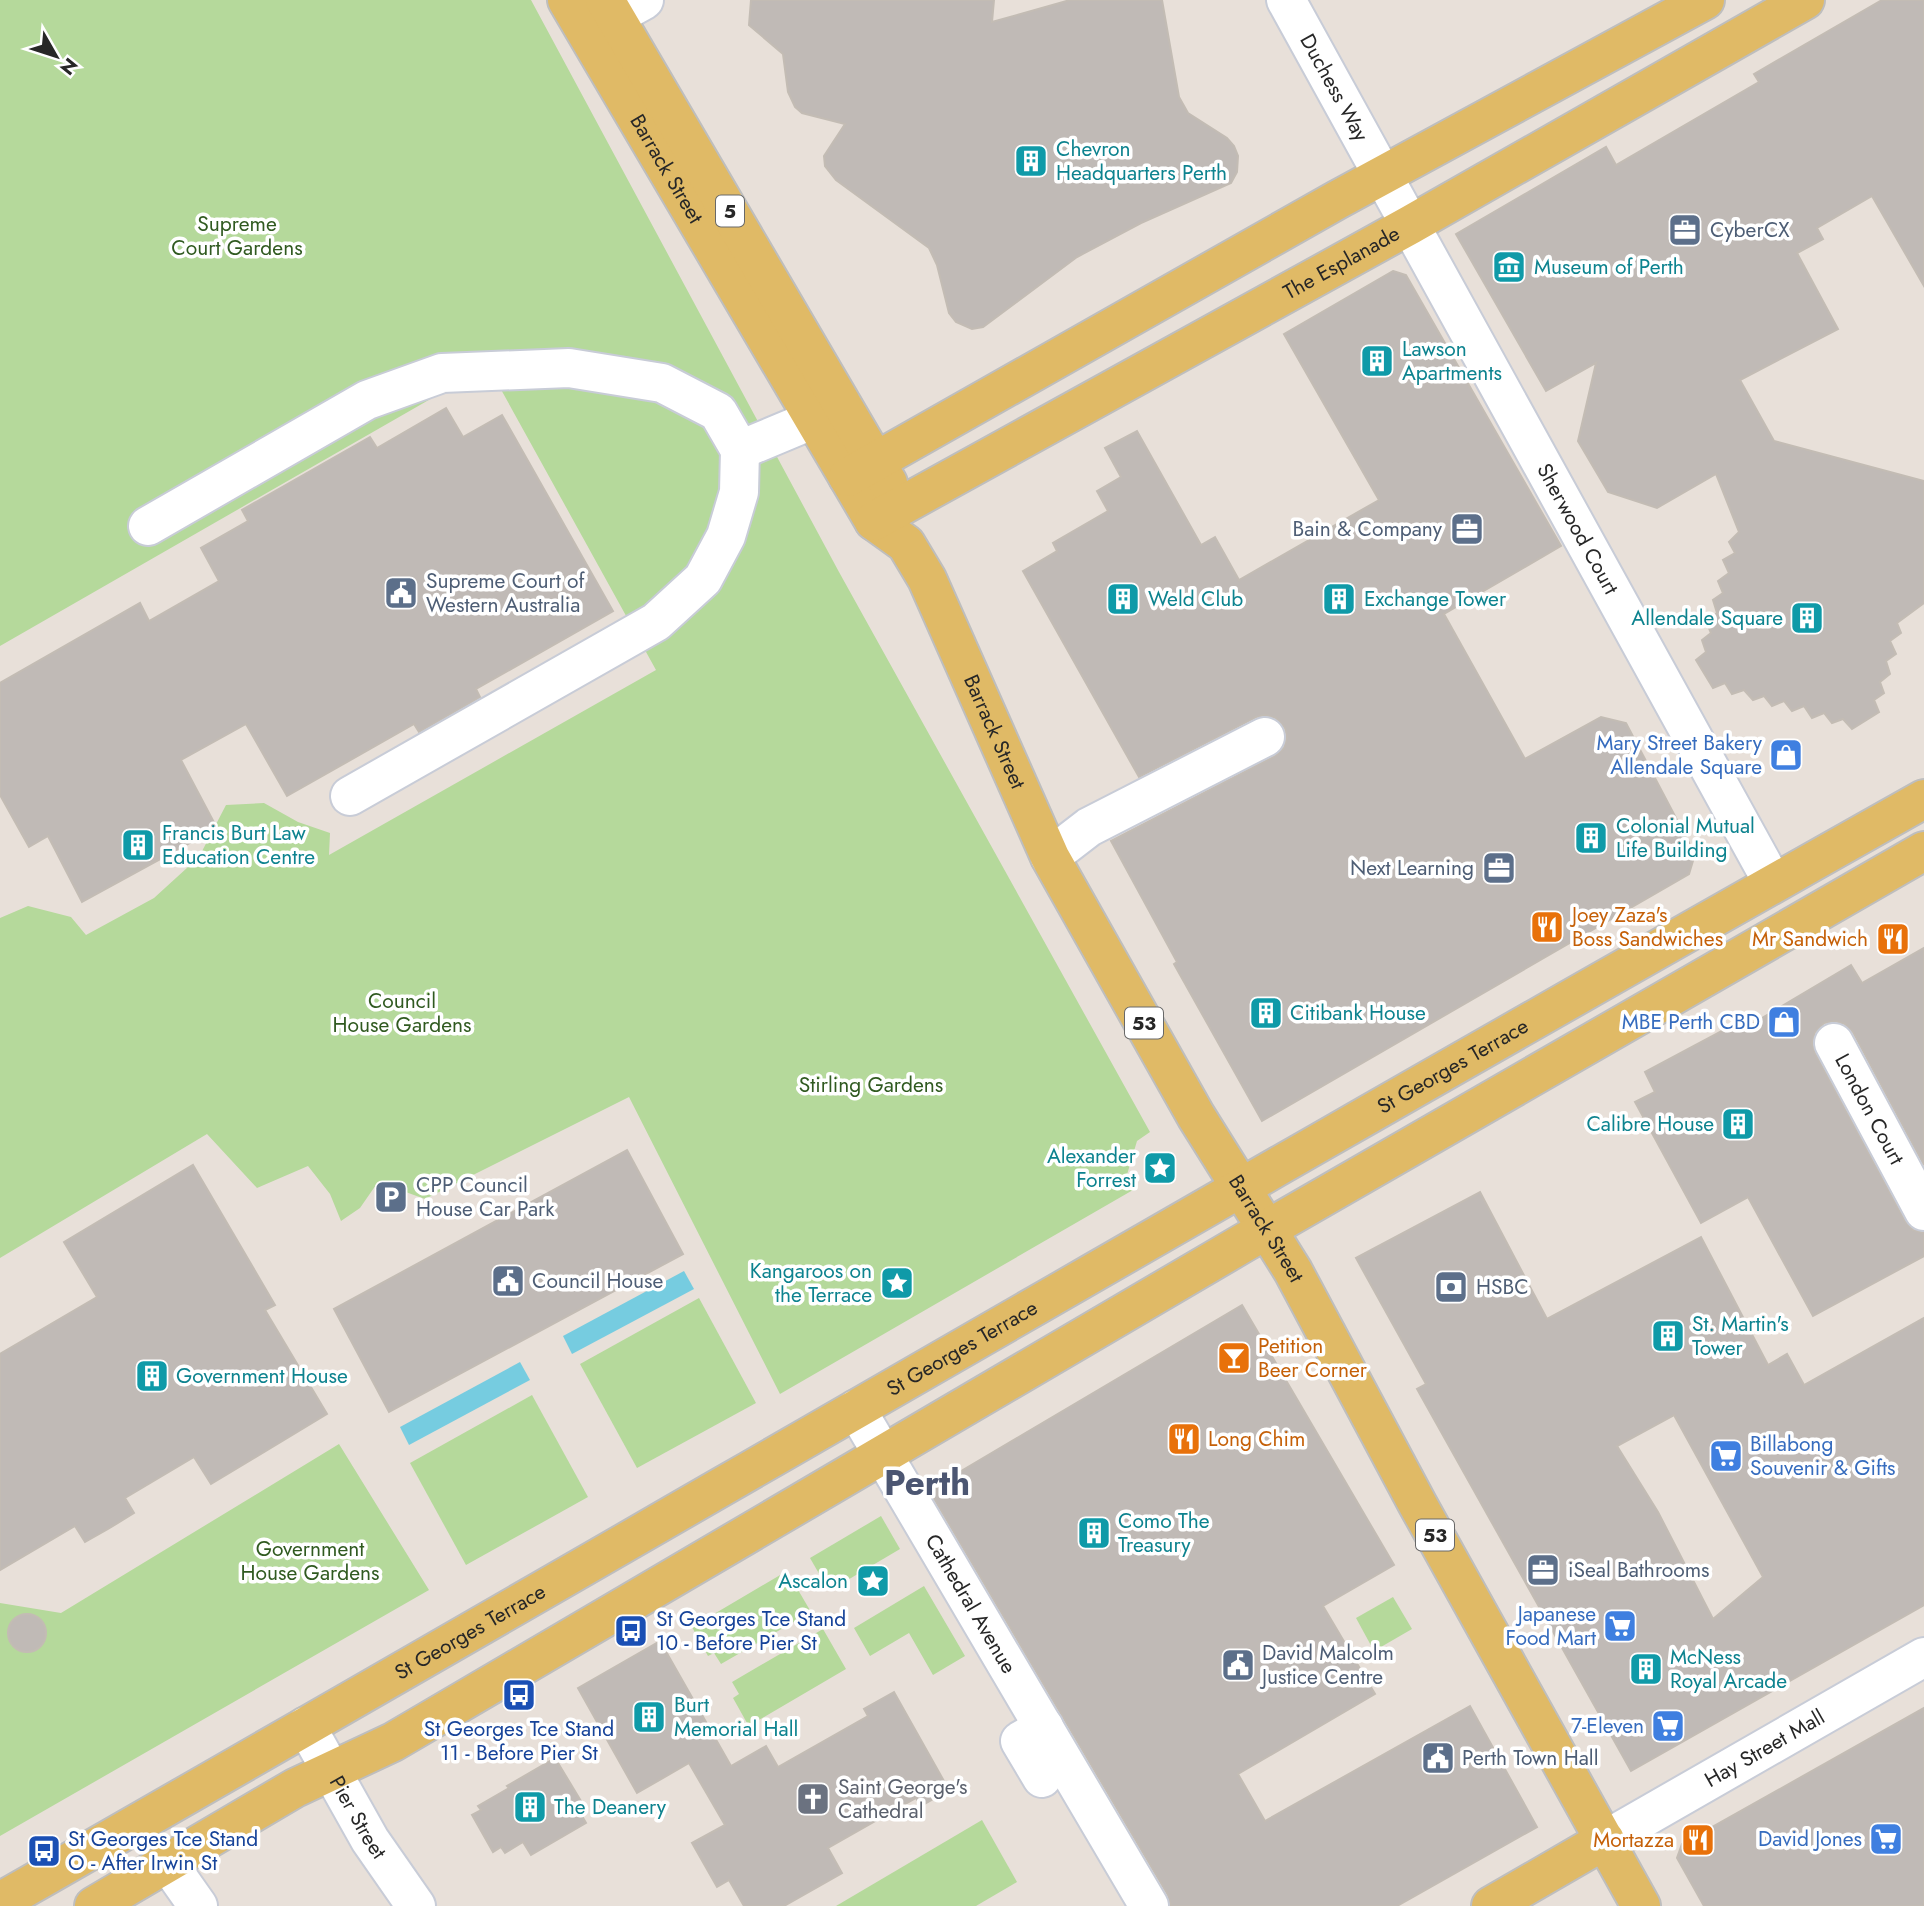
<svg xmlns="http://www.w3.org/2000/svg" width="1924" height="1906" font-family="Jost,sans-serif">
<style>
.green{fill:#b5d99b}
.water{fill:#76cce0}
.building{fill:#c0bab6;stroke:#c3bcb4;stroke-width:2;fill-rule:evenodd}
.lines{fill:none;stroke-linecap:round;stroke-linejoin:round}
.minor-casing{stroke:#c8ccd7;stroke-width:42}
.major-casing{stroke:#bebebe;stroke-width:42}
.minor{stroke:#fff;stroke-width:38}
.major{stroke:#e0ba66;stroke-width:38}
.labels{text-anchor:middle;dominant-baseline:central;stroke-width:7;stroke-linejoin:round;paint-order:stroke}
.shield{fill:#fff;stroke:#686868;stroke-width:2}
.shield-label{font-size:19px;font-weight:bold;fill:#272727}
.street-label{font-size:21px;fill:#272727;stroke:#fff}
.culture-label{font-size:21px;fill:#0d838f;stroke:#fff;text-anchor:start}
.park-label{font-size:21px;fill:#305a20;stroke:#fff}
.service-label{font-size:21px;fill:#4e5e75;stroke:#fff;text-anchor:start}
.shop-label{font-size:21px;fill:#366cbe;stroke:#fff;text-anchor:end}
.food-label{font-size:21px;fill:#c56008;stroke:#fff;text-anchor:start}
.transit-label{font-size:21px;fill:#164399;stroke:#fff;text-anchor:start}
.worship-label{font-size:21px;fill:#5b616d;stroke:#fff;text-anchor:start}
.town-label{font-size:35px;font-weight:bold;fill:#4c5672;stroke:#fff}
</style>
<rect width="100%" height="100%" fill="#e8e0d9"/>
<g class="green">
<path d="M0,0H531L839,572L1150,1132L1137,1141L1126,1178L1133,1190L780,1394L629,1097L425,1199L378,1182L360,1208L341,1221L330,1194L308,1166L257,1188L207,1134L0,1258V918L28,906L71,917L86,935L154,898L199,857L226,805L264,803L298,822L330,833L329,855L656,670L488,366L0,646Z"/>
<path d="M699,1298L756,1403L637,1468L580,1364Z"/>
<path d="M532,1395L588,1497L466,1565L410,1463Z"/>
<path d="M339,1444L429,1590L0,1836V1603L61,1613Z"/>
<path d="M881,1516L900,1549L829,1591L810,1558Z"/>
<path d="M787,1571L811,1612L721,1664L714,1653L708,1656L692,1627Z"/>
<path d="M924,1586L965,1656L933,1675L909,1633L870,1656L854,1628Z"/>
<path d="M1393,1597L1412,1629L1374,1651L1356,1618Z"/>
<path d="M823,1629L846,1669L752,1724L747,1723L733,1698L739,1694L732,1682Z"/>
<path d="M982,1820L1017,1882L976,1906H836Z"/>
</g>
<g class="water">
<path d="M684,1271L694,1289L572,1354L563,1336Z"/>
<path d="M520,1362L530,1380L409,1445L400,1427Z"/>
</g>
<g class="building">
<path d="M751,0H994L992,22L1070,0H1162L1179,97L1188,113L1227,138L1234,146L1238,156L1237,172L1231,183L1141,223L1077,257L983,327L972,329L956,322L949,313L937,265L929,248L836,180L825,166L824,156L845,124L802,113L795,107L788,92L783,54L749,25Z"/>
<path d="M1882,0H1924V286L1872,196L1817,228L1823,239L1797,253L1838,329L1740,380L1774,441L1924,481V603L1897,623L1901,633L1890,641L1896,654L1886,661L1890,674L1880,682L1884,693L1874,700L1879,712L1852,729L1843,719L1832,723L1824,713L1812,718L1804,706L1792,711L1784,701L1772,706L1764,696L1753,700L1744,690L1732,694L1725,683L1713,688L1696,660L1706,652L1702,640L1711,633L1706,621L1717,613L1713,600L1723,593L1718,581L1729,573L1723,560L1735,553L1729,542L1739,532L1716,474L1657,508L1608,492L1578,441L1596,363L1546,391L1456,234L1606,147L1616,165L1759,82L1754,74Z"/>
<path d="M1393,271L1406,275L1561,546L1444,614L1525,759L1601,717L1626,723L1695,854L1689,874L1262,1121L1174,964L1177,962L1111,841L1275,756L1284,748L1287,737L1285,728L1276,718L1265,715L1256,717L1139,777L1023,571L1057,551L1053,543L1108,511L1097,491L1121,477L1105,448L1137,431L1201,545L1215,537L1239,580L1379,500L1284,334Z"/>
<path d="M446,408L463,437L502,415L613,611L476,689L480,697L419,732L414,724L287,796L246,724L181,760L217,828L82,902L48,836L29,847L0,795V683L140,603L149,621L219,581L201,548L248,521L242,510L370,437L377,448Z"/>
<path d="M1924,948V1165L1853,1032L1845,1024L1835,1021L1824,1023L1815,1032L1812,1043L1815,1053L1905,1221L1913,1230L1924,1233V1256L1813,1316L1748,1197L1701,1223L1635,1102L1655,1092L1645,1072L1748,1017L1752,1024L1851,965L1862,983Z"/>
<path d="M627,1150L683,1254L389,1412L334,1309Z"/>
<path d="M193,1165L275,1305L265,1310L327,1414L211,1484L194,1457L125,1498L134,1513L108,1529L85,1542L75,1526L0,1570V1354L97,1297L64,1242Z"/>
<path d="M1480,1192L1547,1319L1701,1237L1768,1365L1787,1354L1804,1385L1924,1318V1605L1631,1771L1417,1389L1426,1384L1356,1258ZM1674,1415L1763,1577L1713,1619L1658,1512L1617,1446Z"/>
<path d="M1242,1305L1394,1565L1323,1606L1375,1694L1238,1774L1265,1821L1470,1706L1537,1827L1397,1906H1171L1168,1895L929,1490Z"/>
<circle cx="27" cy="1633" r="19"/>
<path d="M660,1641L731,1766L766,1746L778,1767L868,1716L864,1709L894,1692L949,1790L921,1806L916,1798L828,1848L842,1873L784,1906H744L729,1880L717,1887L692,1843L725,1825L689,1763L637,1793L578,1688Z"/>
<path d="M1924,1708V1906H1704L1677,1858L1682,1844Z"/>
<path d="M555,1758L584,1806L578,1809L586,1823L531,1855L523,1842L505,1853L501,1847L493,1852L472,1815L481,1810L478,1806L509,1788L507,1786Z"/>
</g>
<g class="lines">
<defs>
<g id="minor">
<path id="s1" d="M1286,0L1773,883"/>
<path d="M615,16L644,0"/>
<path d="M740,450L843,407"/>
<path d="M148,526L367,400L442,373L569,368L662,383L718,412L740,450L739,492L726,536L703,579L656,622L350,796"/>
<path d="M1050,857L1089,827L1265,737"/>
<path id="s2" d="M1834,1043L1924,1211"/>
<path id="s3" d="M856,1409L1149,1906"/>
<path id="s4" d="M306,1726L370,1840L416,1906"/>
<path d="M1042,1778L1020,1741L1044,1727"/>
<path id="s5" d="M1605,1840L1924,1657"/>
<path d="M167,1862L198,1906"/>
</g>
<g id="major">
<path id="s6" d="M567,0L874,521L906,544L927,579L1050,857L1196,1116L1293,1271L1418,1505L1641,1906"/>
<path d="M605,0L888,483"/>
<path d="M848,477L1337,200L1705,0"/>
<path id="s7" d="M874,521L1410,225L1805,0"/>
<path id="s8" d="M0,1902C642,1535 1280,1161 1924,799"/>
<path d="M94,1906L295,1788L393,1742L1245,1242L1924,851"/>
<path d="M1491,1906L1605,1840"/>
</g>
</defs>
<use href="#minor" class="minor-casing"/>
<use href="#major" class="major-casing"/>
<use href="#minor" class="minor"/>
<use href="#major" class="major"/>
</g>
<defs>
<symbol id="building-square" viewBox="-11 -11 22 22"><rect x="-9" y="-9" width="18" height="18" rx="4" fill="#0f9aa8" stroke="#fff"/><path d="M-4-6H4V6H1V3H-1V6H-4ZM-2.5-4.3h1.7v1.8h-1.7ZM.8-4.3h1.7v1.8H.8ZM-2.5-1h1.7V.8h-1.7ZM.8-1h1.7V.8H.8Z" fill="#fff"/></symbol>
<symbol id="office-square" viewBox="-11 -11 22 22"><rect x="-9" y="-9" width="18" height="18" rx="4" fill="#5c6f8a" stroke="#fff"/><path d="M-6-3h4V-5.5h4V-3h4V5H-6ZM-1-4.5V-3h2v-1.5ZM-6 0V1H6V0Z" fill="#fff"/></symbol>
<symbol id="museum-square" viewBox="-11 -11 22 22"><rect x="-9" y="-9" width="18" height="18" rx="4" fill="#0f9aa8" stroke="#fff"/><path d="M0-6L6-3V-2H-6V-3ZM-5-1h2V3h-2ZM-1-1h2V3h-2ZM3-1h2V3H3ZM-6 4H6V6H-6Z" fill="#fff"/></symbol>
<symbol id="civic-square" viewBox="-11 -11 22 22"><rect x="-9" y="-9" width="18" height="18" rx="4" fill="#5c6f8a" stroke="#fff"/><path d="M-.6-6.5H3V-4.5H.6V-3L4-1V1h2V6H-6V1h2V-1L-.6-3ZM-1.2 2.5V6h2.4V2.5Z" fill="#fff"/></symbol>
<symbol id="shop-square" viewBox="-11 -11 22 22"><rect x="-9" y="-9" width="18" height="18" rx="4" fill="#3f7fe0" stroke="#fff"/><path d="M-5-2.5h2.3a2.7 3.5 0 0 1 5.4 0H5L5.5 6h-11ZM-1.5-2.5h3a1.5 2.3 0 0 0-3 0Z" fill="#fff"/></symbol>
<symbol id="restaurant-square" viewBox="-11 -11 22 22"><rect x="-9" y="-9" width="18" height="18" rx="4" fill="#e8710a" stroke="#fff"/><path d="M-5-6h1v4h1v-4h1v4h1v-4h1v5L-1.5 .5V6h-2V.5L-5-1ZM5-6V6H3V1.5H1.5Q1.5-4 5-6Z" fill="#fff"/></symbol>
<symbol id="sight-square" viewBox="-11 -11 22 22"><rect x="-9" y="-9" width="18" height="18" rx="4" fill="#0f9aa8" stroke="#fff"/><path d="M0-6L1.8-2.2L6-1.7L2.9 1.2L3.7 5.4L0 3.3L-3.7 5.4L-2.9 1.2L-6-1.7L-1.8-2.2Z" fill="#fff"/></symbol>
<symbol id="parking-square" viewBox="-11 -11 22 22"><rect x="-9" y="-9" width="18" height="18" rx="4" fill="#5c6f8a" stroke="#fff"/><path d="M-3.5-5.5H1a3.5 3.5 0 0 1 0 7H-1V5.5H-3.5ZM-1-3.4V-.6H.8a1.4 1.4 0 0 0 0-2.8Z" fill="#fff"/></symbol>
<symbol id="bank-square" viewBox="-11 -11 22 22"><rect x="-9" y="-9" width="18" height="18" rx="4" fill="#5c6f8a" stroke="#fff"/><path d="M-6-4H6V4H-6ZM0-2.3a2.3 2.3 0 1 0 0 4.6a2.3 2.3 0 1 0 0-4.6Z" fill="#fff"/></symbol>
<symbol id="bar-square" viewBox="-11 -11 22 22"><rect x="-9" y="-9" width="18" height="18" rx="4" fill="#e8710a" stroke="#fff"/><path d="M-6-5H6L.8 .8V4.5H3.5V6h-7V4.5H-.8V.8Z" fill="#fff"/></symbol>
<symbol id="supermarket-square" viewBox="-11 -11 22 22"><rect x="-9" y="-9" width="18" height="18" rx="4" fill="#3f7fe0" stroke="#fff"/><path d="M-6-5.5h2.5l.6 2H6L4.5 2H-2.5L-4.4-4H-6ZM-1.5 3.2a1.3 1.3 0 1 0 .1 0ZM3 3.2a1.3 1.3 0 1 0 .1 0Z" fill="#fff"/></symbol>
<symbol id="bus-square" viewBox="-11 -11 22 22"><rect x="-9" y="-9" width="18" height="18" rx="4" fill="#1a4fb4" stroke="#fff"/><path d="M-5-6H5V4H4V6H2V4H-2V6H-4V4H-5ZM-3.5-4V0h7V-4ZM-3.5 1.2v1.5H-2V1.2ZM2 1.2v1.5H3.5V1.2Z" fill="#fff"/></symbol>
<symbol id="church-square" viewBox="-11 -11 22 22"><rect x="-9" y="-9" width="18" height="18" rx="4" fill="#6b7280" stroke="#fff"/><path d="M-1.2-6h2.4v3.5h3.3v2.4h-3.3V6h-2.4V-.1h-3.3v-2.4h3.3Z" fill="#fff"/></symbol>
</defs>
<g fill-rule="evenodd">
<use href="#building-square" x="1012" y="142" width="38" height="38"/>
<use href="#office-square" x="1666" y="211" width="38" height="38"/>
<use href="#museum-square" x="1490" y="248" width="38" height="38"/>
<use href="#building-square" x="1358" y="342" width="38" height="38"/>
<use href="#office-square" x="1448" y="510" width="38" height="38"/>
<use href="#civic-square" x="382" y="574" width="38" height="38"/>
<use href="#building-square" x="1104" y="580" width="38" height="38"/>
<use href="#building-square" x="1320" y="580" width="38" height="38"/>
<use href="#building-square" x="1788" y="599" width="38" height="38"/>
<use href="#shop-square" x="1767" y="736" width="38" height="38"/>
<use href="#building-square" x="1572" y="819" width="38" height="38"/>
<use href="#building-square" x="119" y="826" width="38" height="38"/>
<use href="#office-square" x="1480" y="849" width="38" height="38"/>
<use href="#restaurant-square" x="1528" y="908" width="38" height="38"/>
<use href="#restaurant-square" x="1874" y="920" width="38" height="38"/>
<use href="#building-square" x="1247" y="994" width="38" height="38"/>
<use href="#shop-square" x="1765" y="1003" width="38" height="38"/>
<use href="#building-square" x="1719" y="1105" width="38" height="38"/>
<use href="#sight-square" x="1141" y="1149" width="38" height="38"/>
<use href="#parking-square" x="372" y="1178" width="38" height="38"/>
<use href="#civic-square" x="489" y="1262" width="38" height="38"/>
<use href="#sight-square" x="878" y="1264" width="38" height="38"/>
<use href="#bank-square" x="1432" y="1268" width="38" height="38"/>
<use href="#building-square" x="1649" y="1317" width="38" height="38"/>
<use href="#bar-square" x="1215" y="1339" width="38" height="38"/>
<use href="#building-square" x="133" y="1357" width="38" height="38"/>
<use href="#restaurant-square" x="1165" y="1420" width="38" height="38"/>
<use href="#supermarket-square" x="1707" y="1437" width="38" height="38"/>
<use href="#building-square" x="1075" y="1514" width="38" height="38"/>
<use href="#office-square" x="1524" y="1551" width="38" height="38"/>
<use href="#sight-square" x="854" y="1562" width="38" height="38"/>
<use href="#supermarket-square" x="1601" y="1607" width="38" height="38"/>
<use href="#bus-square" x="612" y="1612" width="38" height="38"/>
<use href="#civic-square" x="1219" y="1646" width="38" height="38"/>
<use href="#building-square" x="1627" y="1650" width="38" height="38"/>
<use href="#bus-square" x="500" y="1676" width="38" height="38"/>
<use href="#building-square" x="630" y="1698" width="38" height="38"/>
<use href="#supermarket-square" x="1649" y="1707" width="38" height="38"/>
<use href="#civic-square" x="1419" y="1739" width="38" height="38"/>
<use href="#church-square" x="794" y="1780" width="38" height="38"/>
<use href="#building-square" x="511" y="1788" width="38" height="38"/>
<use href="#supermarket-square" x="1867" y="1820" width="38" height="38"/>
<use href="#restaurant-square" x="1679" y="1821" width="38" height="38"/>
<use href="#bus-square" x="25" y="1832" width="38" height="38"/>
</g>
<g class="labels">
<g class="shield">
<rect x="716" y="195.5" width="28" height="31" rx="5"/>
<rect x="1125" y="1007.5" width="38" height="31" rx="5"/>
<rect x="1416" y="1519.5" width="38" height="31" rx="5"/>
</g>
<g class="shield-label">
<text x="730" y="211">5</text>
<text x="1144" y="1023">53</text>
<text x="1435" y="1535">53</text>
</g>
<g class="street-label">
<text stroke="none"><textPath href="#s1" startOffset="100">Duchess Way</textPath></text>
<text stroke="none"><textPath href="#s6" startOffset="196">Barrack Street</textPath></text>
<text stroke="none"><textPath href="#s7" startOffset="534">The Esplanade</textPath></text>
<text stroke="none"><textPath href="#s1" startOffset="604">Sherwood Court</textPath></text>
<text stroke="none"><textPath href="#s6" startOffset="852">Barrack Street</textPath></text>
<text stroke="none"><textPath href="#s8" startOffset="1676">St Georges Terrace</textPath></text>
<text stroke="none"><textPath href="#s2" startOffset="75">London Court</textPath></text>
<text stroke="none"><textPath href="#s6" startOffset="1419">Barrack Street</textPath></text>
<text stroke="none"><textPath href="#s8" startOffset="1110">St Georges Terrace</textPath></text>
<text stroke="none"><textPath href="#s3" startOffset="226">Cathedral Avenue</textPath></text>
<text stroke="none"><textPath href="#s8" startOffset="542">St Georges Terrace</textPath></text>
<text stroke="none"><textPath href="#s5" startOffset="184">Hay Street Mall</textPath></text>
<text stroke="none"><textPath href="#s4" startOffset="105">Pier Street</textPath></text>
</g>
<g class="culture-label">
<text x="1056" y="149">Chevron<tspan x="1056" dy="24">Headquarters Perth</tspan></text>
<text x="1534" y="267">Museum of Perth</text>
<text x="1402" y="349">Lawson<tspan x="1402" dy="24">Apartments</tspan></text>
<text x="1148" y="599">Weld Club</text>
<text x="1364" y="599">Exchange Tower</text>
<text x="1783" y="618" text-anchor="end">Allendale Square</text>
<text x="1616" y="826">Colonial Mutual<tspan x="1616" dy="24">Life Building</tspan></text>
<text x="162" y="833">Francis Burt Law<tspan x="162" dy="24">Education Centre</tspan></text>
<text x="1290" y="1013">Citibank House</text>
<text x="1714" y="1124" text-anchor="end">Calibre House</text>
<text x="1136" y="1156" text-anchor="end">Alexander<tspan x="1136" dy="24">Forrest</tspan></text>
<text x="872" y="1271" text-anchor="end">Kangaroos on<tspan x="872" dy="24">the Terrace</tspan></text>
<text x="1692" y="1324">St. Martin's<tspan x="1692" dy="24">Tower</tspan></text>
<text x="176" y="1376">Government House</text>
<text x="1118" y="1521">Como The<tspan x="1118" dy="24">Treasury</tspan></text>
<text x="848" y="1581" text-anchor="end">Ascalon</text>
<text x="1670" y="1657">McNess<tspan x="1670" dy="24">Royal Arcade</tspan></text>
<text x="674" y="1705">Burt<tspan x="674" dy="24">Memorial Hall</tspan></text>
<text x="554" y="1807">The Deanery</text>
</g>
<g class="park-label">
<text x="237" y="224">Supreme<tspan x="237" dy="24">Court Gardens</tspan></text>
<text x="402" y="1001">Council<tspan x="402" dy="24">House Gardens</tspan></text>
<text x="871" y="1085">Stirling Gardens</text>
<text x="310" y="1549">Government<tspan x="310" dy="24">House Gardens</tspan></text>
</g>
<g class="service-label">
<text x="1710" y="230">CyberCX</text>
<text x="1442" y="529" text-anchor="end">Bain &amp; Company</text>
<text x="426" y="581">Supreme Court of<tspan x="426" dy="24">Western Australia</tspan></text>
<text x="1474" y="868" text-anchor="end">Next Learning</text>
<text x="416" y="1185">CPP Council<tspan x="416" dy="24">House Car Park</tspan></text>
<text x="532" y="1281">Council House</text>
<text x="1476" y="1287">HSBC</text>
<text x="1568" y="1570">iSeal Bathrooms</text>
<text x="1262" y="1653">David Malcolm<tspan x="1262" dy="24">Justice Centre</tspan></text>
<text x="1462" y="1758">Perth Town Hall</text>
</g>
<g class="shop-label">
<text x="1762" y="743">Mary Street Bakery<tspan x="1762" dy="24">Allendale Square</tspan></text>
<text x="1760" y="1022">MBE Perth CBD</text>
<text x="1750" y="1444" text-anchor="start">Billabong<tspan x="1750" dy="24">Souvenir &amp; Gifts</tspan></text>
<text x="1596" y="1614">Japanese<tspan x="1596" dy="24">Food Mart</tspan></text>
<text x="1644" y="1726">7-Eleven</text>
<text x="1862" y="1839">David Jones</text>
</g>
<g class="food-label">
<text x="1572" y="915">Joey Zaza's<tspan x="1572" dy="24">Boss Sandwiches</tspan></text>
<text x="1868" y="939" text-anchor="end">Mr Sandwich</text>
<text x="1258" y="1346">Petition<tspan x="1258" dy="24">Beer Corner</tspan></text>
<text x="1208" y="1439">Long Chim</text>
<text x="1674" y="1840" text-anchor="end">Mortazza</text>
</g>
<g class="transit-label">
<text x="656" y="1619">St Georges Tce Stand<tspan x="656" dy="24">10 - Before Pier St</tspan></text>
<text x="519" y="1729" text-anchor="middle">St Georges Tce Stand<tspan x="519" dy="24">11 - Before Pier St</tspan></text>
<text x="68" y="1839">St Georges Tce Stand<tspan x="68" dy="24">O - After Irwin St</tspan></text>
</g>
<g class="worship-label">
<text x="838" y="1787">Saint George's<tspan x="838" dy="24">Cathedral</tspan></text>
</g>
<g class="town-label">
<text x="927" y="1483">Perth</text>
</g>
</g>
<g transform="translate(56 56) rotate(129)" stroke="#ffffff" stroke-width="5" paint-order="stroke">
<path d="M0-5L12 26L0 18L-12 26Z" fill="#272727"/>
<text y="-10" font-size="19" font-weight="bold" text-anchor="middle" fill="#272727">N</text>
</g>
</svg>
